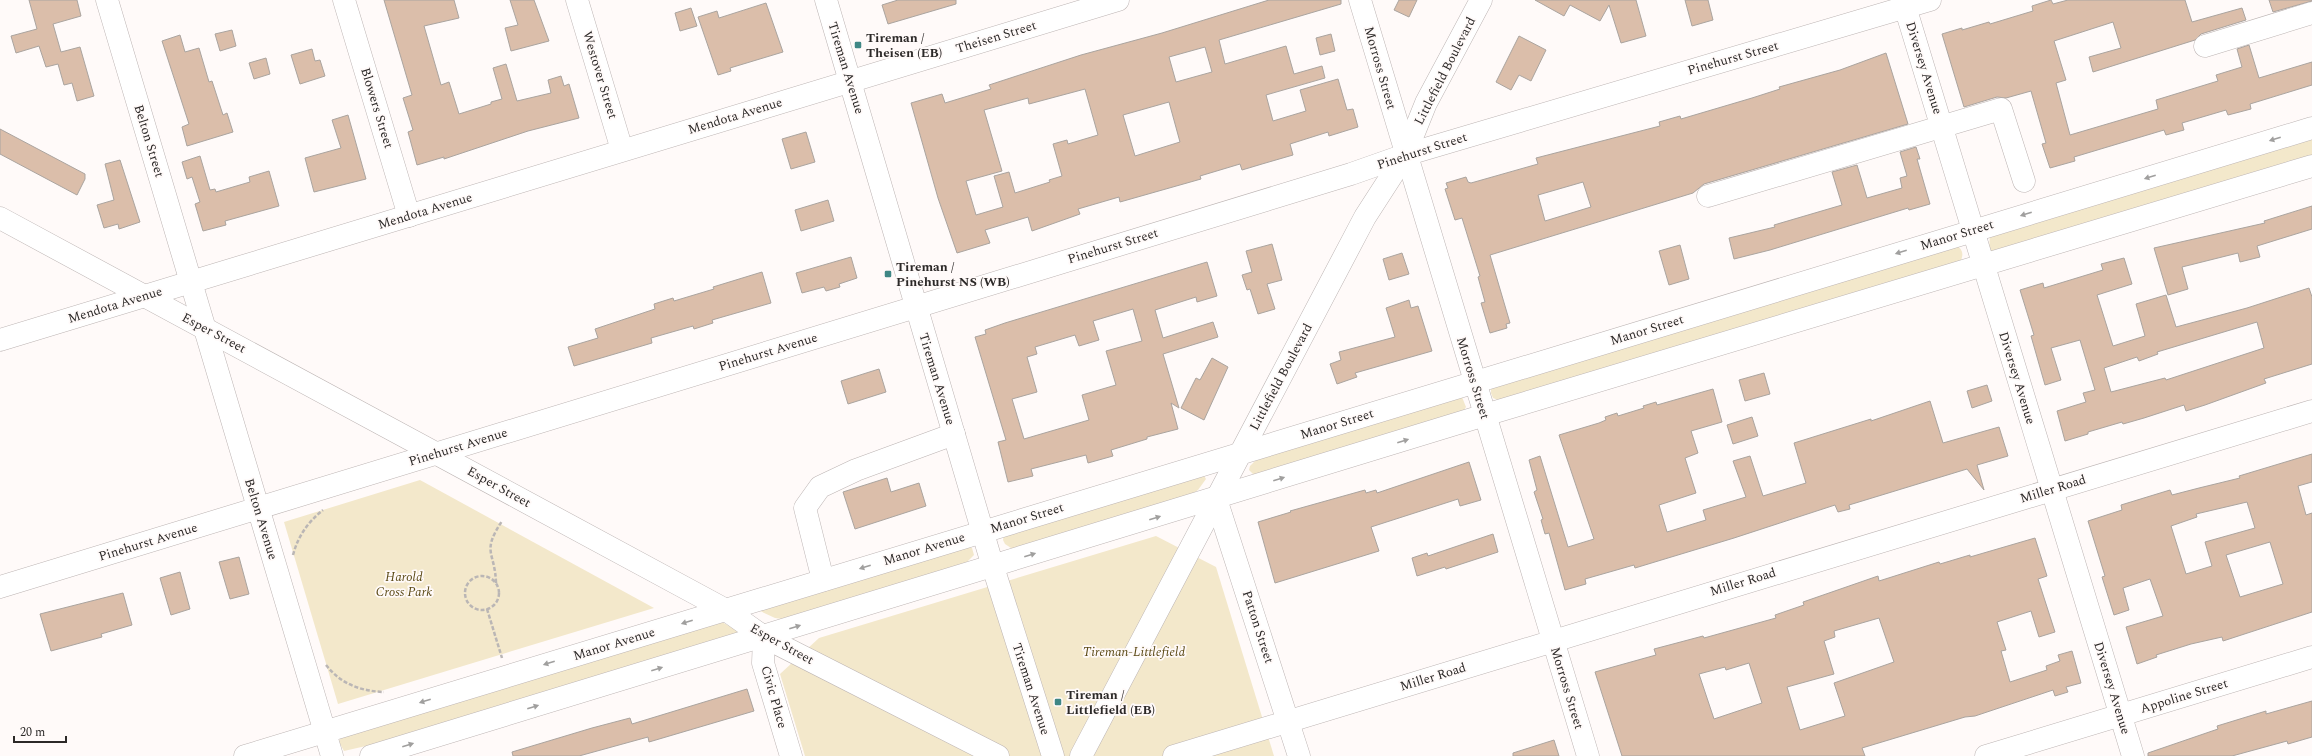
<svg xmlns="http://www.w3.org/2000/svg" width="2312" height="756" font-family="Spectral,serif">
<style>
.green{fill:#f3e8cb}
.building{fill:#dbbeaa;stroke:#aaa49f;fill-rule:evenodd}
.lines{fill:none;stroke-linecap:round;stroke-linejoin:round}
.minor-casing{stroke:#bcb4b3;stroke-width:23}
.path{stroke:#bab6b5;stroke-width:2.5;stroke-dasharray:4 2;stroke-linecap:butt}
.minor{stroke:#fff;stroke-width:22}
.oneway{fill:#a09f9e}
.poi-dot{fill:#3f8785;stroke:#fffaf9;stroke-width:1.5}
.labels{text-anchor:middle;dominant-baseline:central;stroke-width:3.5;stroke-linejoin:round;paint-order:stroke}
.street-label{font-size:13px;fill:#2c2928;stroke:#fffaf9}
.poi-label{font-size:13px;font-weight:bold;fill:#2c2928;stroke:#fffaf9;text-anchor:start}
.park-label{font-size:13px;font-style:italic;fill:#5c4b17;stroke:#fffaf9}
</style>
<rect width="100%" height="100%" fill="#fffaf9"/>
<g class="green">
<path d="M2312,135V155L1994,253L1989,250L1990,233Z"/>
<path d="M1956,245C1962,249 1964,253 1961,260L1953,265L1498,400L1493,398L1491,393V387Z"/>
<path d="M1462,397L1466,407L1463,412L1254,475L1249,470L1250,466L1260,456Z"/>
<path d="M1203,474L1206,479L1198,490L1191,495L1014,550L1005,544L1003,540L1004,535Z"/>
<path d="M420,480L654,608L338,704L284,522Z"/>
<path d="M1156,536L1216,567L1274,756H805L780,674L819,638Z"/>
<path d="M964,545L972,548L974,555L966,563L782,619L775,618L758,610Z"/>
<path d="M722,622L738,631L737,633L379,743L344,751L339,742L341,735Z"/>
</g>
<g class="building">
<path d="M29,0H77L81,16L53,24L61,52L80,47L94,96L77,101L72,83L64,85L58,64L46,67L39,46L16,53L11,36L37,29Z"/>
<path d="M384,0H454L459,18L424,26L441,85L449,82L459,114L491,104V102L502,99L493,68L506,64L517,101L551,93L548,80L561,76L564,86L569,84L579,118L528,131L444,159V157L417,165L408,132L413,130L403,98L412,95Z"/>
<path d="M510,0H534L549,41L511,51L505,28L518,25Z"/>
<path d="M898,0H956V4L888,24L882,5Z"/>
<path d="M1269,0H1341V4L1219,40L1225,64L1286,46L1294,74L1322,66L1325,78L1266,95L1273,121L1306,111L1300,90L1338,79L1347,110L1353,109L1358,127L1329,136L1328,132L1290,144L1293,155L1262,164L1242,170L1240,164L1200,176L1201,179L1120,202L1119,197L1078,209L1080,214L1032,231L1028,217L985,230L990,243L957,253L938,198L911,103L942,94L945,103L991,89L989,85L1081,55L1162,33ZM1205,47L1212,72L1176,82L1169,57ZM1085,89L1098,135L1068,144L1067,140L1053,144L1062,176L1049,180L1050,182L1015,193L1009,172L994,176L1003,207L976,215L966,181L1002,171L984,110L1028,98L1029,104ZM1169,102L1180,142L1135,156L1123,115Z"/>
<path d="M1399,0H1417L1409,17L1394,10Z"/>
<path d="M1535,0H1636L1646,36L1621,43L1609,5L1600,21L1570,5L1564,16Z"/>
<path d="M1685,0H1708L1713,20L1692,26Z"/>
<path d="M2051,0L2053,4L2068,0H2185L2192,22L2242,8L2246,20L2201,34L2195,40L2093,72L2089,57L2121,48L2113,22L2054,41L2066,80L2056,83L2070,135L2158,109L2156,100L2218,81L2216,75L2242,67L2237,49L2249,45L2259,78L2312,62V85L2250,104L2251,109L2228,115L2226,110L2182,123L2184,130L2166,135L2164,130L2074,157L2075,161L2050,168L2042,144L2046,143L2031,91L2006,98L1997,97L1964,107L1942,34L1962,28V30L1989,22L1990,24L2033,11L2032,6Z"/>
<path d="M2269,0H2312V1L2273,12Z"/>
<path d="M766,3L783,52L730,68L731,71L718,75L698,17L717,11L719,18Z"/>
<path d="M691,8L697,26L680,31L675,13Z"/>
<path d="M232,30L236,46L220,51L215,34Z"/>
<path d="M1331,34L1335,51L1320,55L1316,38Z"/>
<path d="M180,35L185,52L199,48L209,82L212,81L223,115L227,113L233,132L187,146L182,127L189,124L162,41Z"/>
<path d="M1519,36L1546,50L1531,81L1519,75L1511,90L1496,82Z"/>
<path d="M312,49L315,61L320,60L325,76L300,84L291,55Z"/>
<path d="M1886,53L1908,124L1704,184L1693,193L1490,255L1510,323L1506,324L1507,328L1490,333L1481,303L1485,302L1478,277L1480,276L1462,218L1455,220L1445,189L1448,188L1446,183L1466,177L1468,182L1471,183L1538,164L1536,158L1660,126L1659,122L1680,116L1681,119L1752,98L1780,89L1779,87L1840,70ZM1583,182L1591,207L1545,221L1538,195Z"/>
<path d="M266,58L270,74L254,79L249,63Z"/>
<path d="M348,115L366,179L314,192L305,158L341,148L332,120Z"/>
<path d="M0,129L85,174V179L77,195L0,154Z"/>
<path d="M806,132L815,162L791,169L782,139Z"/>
<path d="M1916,147L1920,159H1917L1930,204L1909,210L1908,208L1770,250L1734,259L1729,238L1775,227L1774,225L1842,205L1832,172L1857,165L1867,198L1902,188L1900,178L1907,176L1900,152Z"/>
<path d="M200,156L210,190L215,189L216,192L250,182L249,177L269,171L279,206L225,221L226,225L203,231L195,204L200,202L192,177L187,179L182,162Z"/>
<path d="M120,160L140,222L119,229L118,224L104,228L97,205L114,200L105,164Z"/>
<path d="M828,200L834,221L801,231L795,210Z"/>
<path d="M2312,206V229L2257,246L2260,257L2240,262L2238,253L2182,267L2188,289L2168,295L2154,248L2265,223L2264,221Z"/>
<path d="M1272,244L1282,280L1267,284L1275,309L1258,314L1250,289L1247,290L1242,275L1252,272L1246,251Z"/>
<path d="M1680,245L1689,279L1669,285L1659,251Z"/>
<path d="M1402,253L1409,274L1389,280L1383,259Z"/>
<path d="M851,257L857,278L839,284L840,287L826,291L824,287L802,293L796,273Z"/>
<path d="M2124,258L2132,284L2097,295L2113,346L2145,336L2136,304L2166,295L2176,327L2247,308L2309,288L2312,297V364L2264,379L2266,383L2205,405L2186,411L2184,405L2144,418L2123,424L2122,422L2088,432V434L2065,441L2057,411L2086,402L2083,393L2095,390L2080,340L2051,348L2061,380L2045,385L2031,336L2034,335L2020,290L2043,283L2044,288L2103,270L2101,264ZM2257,322L2264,348L2166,380L2165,378L2111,392L2104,368L2137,357L2139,361L2158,354L2157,352Z"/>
<path d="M1207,262L1217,296L1197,302L1196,297L1155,310L1163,338L1213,322L1218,337L1163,354L1179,408L1171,403L1178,429L1147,437V439L1111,450L1113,456L1088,463L1086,455L1031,469L1033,476L1008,482L998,442L1006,440L975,337L986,334L985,330L1005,323ZM1133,309L1142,341L1106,351L1116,385L1082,395L1089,420L1024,439L1012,399L1037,392L1027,357L1037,354L1035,347L1075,335L1079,346L1099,340L1093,321Z"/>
<path d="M762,272L771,303L712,320L713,323L694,329L693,326L651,338L652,343L574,366L568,347L598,338L595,329L655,309L654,304L673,298L674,301L714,289L713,287Z"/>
<path d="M1409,300L1411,308L1418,306L1432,351L1355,373L1357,377L1337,384L1330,364L1341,360L1339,352L1395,337L1386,308Z"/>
<path d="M1212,358L1228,367L1204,420L1181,408L1196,378L1200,380Z"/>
<path d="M879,369L886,392L848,404L841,381Z"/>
<path d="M1764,373L1770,394L1745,401L1739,380Z"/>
<path d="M1987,385L1992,401L1972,408L1967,391Z"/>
<path d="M1713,389L1722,422L1691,431L1698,453L1685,458L1696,493L1659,505L1667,532L1706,520L1703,510L1746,497L1733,461L1750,456L1763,496L1806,483L1794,443L1871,419V421L1930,401L1943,443L1999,427L2008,456L1977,465L1984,490L1967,469L1849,505L1850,509L1838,512L1835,505L1734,538L1635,568L1634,565L1585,579L1586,584L1565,590L1549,533L1545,534L1541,520L1543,519L1534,492L1537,490L1529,460L1540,456L1568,547L1594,539L1559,435L1599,423L1606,420L1605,417L1617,413L1618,416L1644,408L1643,406L1656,402L1657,405Z"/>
<path d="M1752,417L1758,436L1733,444L1727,425Z"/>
<path d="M2312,454V482L2298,486L2306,515L2312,513V612L2223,641L2222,637L2191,644L2156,655L2157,657L2137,664L2126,627L2163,616L2150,579L2123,588L2129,610L2114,615L2102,577L2105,576L2088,521L2122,510L2121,505L2170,490L2172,495L2199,488L2240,478L2239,476ZM2247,502L2255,528L2205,542L2212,566L2186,574L2171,526L2197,517L2196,514ZM2270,542L2283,584L2240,597L2226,555Z"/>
<path d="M1469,462L1481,500L1460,506L1458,499L1371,527L1379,551L1275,583L1258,522L1291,512L1290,511L1365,490L1366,493L1376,490L1377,493Z"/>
<path d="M887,478L891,492L919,483L926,506L855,529L843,492Z"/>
<path d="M1493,534L1498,552L1446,569L1445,567L1417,576L1412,558L1427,553L1428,556Z"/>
<path d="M2035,538L2047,576L2038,579L2055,632L2039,637L2031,611L1997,622L2006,650L2001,651L2010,682L2047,670L2046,666L2060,661L2058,655L2072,651L2081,683L2066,687L2068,692L2055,696L2053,690L1975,716L1965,717L1862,748L1865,756H1622L1595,672L1656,655L1654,649L1673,644L1703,636L1704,638L1776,618L1775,615L1804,605L1803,602L1878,576L1879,581L1939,562L1940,564L1970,555V557ZM1879,618L1894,662L1834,683L1845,716L1800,730L1787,687L1834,674L1824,641L1835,637L1834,631ZM1749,663L1762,703L1714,719L1699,674L1725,667L1726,670Z"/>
<path d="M239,557L249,594L230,599L219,562Z"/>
<path d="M180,572L190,609L171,615L160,578Z"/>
<path d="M123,593L132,625L101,634L102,637L51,651L40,614Z"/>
<path d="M747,689L754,711L649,742L648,737L579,756H513L512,752L592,728L630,718L632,724Z"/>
<path d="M2312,701V737L2288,744L2287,741L2232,756H2148V753L2218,729L2217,726L2266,711V714Z"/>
<path d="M1554,740L1559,756H1513V753Z"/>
</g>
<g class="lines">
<defs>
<g id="minor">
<path d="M107,0L332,756"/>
<path d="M344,0L409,216"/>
<path d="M577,0L622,150"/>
<path d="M826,0L993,567L1053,756"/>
<path d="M1360,0L1588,756"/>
<path d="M1903,0L2133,756"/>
<path d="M2205,46L2312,13"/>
<path d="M1708,196L2001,109L2024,181"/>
<path d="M0,218L726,610L764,637L998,756"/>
<path d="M0,340L1118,0"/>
<path d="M1216,499L1299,756"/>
<path d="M823,580L805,508L820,487L856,470L954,434"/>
<path d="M0,587L1351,174L1405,155L1930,0"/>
<path d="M764,637L763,663L791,756"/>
<path d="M245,756L2312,128"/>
<path d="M371,756L1485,415L2312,166"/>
<path d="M1081,756L1365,217L1405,155L1426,103L1481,0"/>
<path d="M1174,756L2312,411"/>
<path d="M1986,756L2312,657"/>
</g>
</defs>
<use href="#minor" class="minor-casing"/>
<g class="path">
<path d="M293,555C298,536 308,522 323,510"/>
<circle cx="482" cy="593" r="17"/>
<path d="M496,583C495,551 481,553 502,521"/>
<path d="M487,609L502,658"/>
<path d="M326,665C341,684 360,691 384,692"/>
</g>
<use href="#minor" class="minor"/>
</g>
<defs><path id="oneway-solid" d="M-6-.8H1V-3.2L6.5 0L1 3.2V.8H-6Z"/></defs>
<g class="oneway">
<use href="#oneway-solid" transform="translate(2275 139) rotate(163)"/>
<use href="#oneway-solid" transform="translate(2150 177) rotate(163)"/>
<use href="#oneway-solid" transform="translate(2026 214) rotate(163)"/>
<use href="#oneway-solid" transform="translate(1901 252) rotate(163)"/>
<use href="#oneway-solid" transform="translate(1403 441) rotate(-17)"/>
<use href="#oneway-solid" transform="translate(1279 479) rotate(-17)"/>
<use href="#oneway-solid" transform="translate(1155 518) rotate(-17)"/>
<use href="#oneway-solid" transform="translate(1030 555) rotate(-17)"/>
<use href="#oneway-solid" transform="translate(865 567) rotate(163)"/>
<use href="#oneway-solid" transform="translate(687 622) rotate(163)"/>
<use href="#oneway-solid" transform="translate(795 627) rotate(-17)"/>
<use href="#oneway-solid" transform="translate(549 663) rotate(163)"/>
<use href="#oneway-solid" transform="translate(657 669) rotate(-17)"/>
<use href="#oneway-solid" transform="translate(425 701) rotate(163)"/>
<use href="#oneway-solid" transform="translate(533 707) rotate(-17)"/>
<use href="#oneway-solid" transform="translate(408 745) rotate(-17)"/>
</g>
<g class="poi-dot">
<rect x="854" y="41" width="8" height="8" rx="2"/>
<rect x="884" y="270" width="8" height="8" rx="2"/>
<rect x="1054" y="698" width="8" height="8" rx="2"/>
</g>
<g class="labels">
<g class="street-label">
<text transform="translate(996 37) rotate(-17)">Theisen Street</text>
<text transform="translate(1733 58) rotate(-16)">Pinehurst Street</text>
<text transform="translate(846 68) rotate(73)">Tireman Avenue</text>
<text transform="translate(1380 68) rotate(74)">Morross Street</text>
<text transform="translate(1924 68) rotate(73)">Diversey Avenue</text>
<text transform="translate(1445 71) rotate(-63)">Littlefield Boulevard</text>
<text transform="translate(600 75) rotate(73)">Westover Street</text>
<text transform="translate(377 108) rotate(73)">Blowers Street</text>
<text transform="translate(735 116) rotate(-17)">Mendota Avenue</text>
<text transform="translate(149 141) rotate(73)">Belton Street</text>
<text transform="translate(1422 151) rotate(-18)">Pinehurst Street</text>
<text transform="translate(425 211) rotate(-17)">Mendota Avenue</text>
<text transform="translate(1957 235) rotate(-17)">Manor Street</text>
<text transform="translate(1113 246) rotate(-17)">Pinehurst Street</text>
<text transform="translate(115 305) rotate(-17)">Mendota Avenue</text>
<text transform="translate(1647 330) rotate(-17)">Manor Street</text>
<text transform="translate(214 333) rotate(28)">Esper Street</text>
<text transform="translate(768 352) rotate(-17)">Pinehurst Avenue</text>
<text transform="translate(1281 377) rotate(-62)">Littlefield Boulevard</text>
<text transform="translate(1473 378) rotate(73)">Morross Street</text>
<text transform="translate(2017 378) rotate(73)">Diversey Avenue</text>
<text transform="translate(937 379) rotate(73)">Tireman Avenue</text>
<text transform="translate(1337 424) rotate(-17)">Manor Street</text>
<text transform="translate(458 447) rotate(-17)">Pinehurst Avenue</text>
<text transform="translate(499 487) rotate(29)">Esper Street</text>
<text transform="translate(2053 489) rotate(-17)">Miller Road</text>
<text transform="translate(1027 518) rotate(-17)">Manor Street</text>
<text transform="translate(261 519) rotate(73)">Belton Avenue</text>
<text transform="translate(148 542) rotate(-17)">Pinehurst Avenue</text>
<text transform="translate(924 549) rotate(-17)">Manor Avenue</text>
<text transform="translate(1743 582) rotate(-17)">Miller Road</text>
<text transform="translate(1258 627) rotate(72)">Patton Street</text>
<text transform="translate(614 644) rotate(-17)">Manor Avenue</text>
<text transform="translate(782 644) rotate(29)">Esper Street</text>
<text transform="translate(1433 677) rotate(-17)">Miller Road</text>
<text transform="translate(1567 688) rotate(73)">Morross Street</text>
<text transform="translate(2112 688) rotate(73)">Diversey Avenue</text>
<text transform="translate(1031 689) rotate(72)">Tireman Avenue</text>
<text transform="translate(2184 696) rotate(-17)">Appoline Street</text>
<text transform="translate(774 697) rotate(74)">Civic Place</text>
</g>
<g class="poi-label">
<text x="866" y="38">Tireman /<tspan x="866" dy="15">Theisen (EB)</tspan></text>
<text x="896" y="267">Tireman /<tspan x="896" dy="15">Pinehurst NS (WB)</tspan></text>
<text x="1066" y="695">Tireman /<tspan x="1066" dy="15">Littlefield (EB)</tspan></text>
</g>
<g class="park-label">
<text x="404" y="577">Harold<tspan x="404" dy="15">Cross Park</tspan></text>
<text x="1134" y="652">Tireman-Littlefield</text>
</g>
</g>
<path d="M14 736v6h52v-6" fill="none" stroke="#2c2928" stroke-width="2"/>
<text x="20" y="736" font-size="12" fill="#2c2928" stroke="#fffaf9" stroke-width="3" paint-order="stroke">20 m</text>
</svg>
